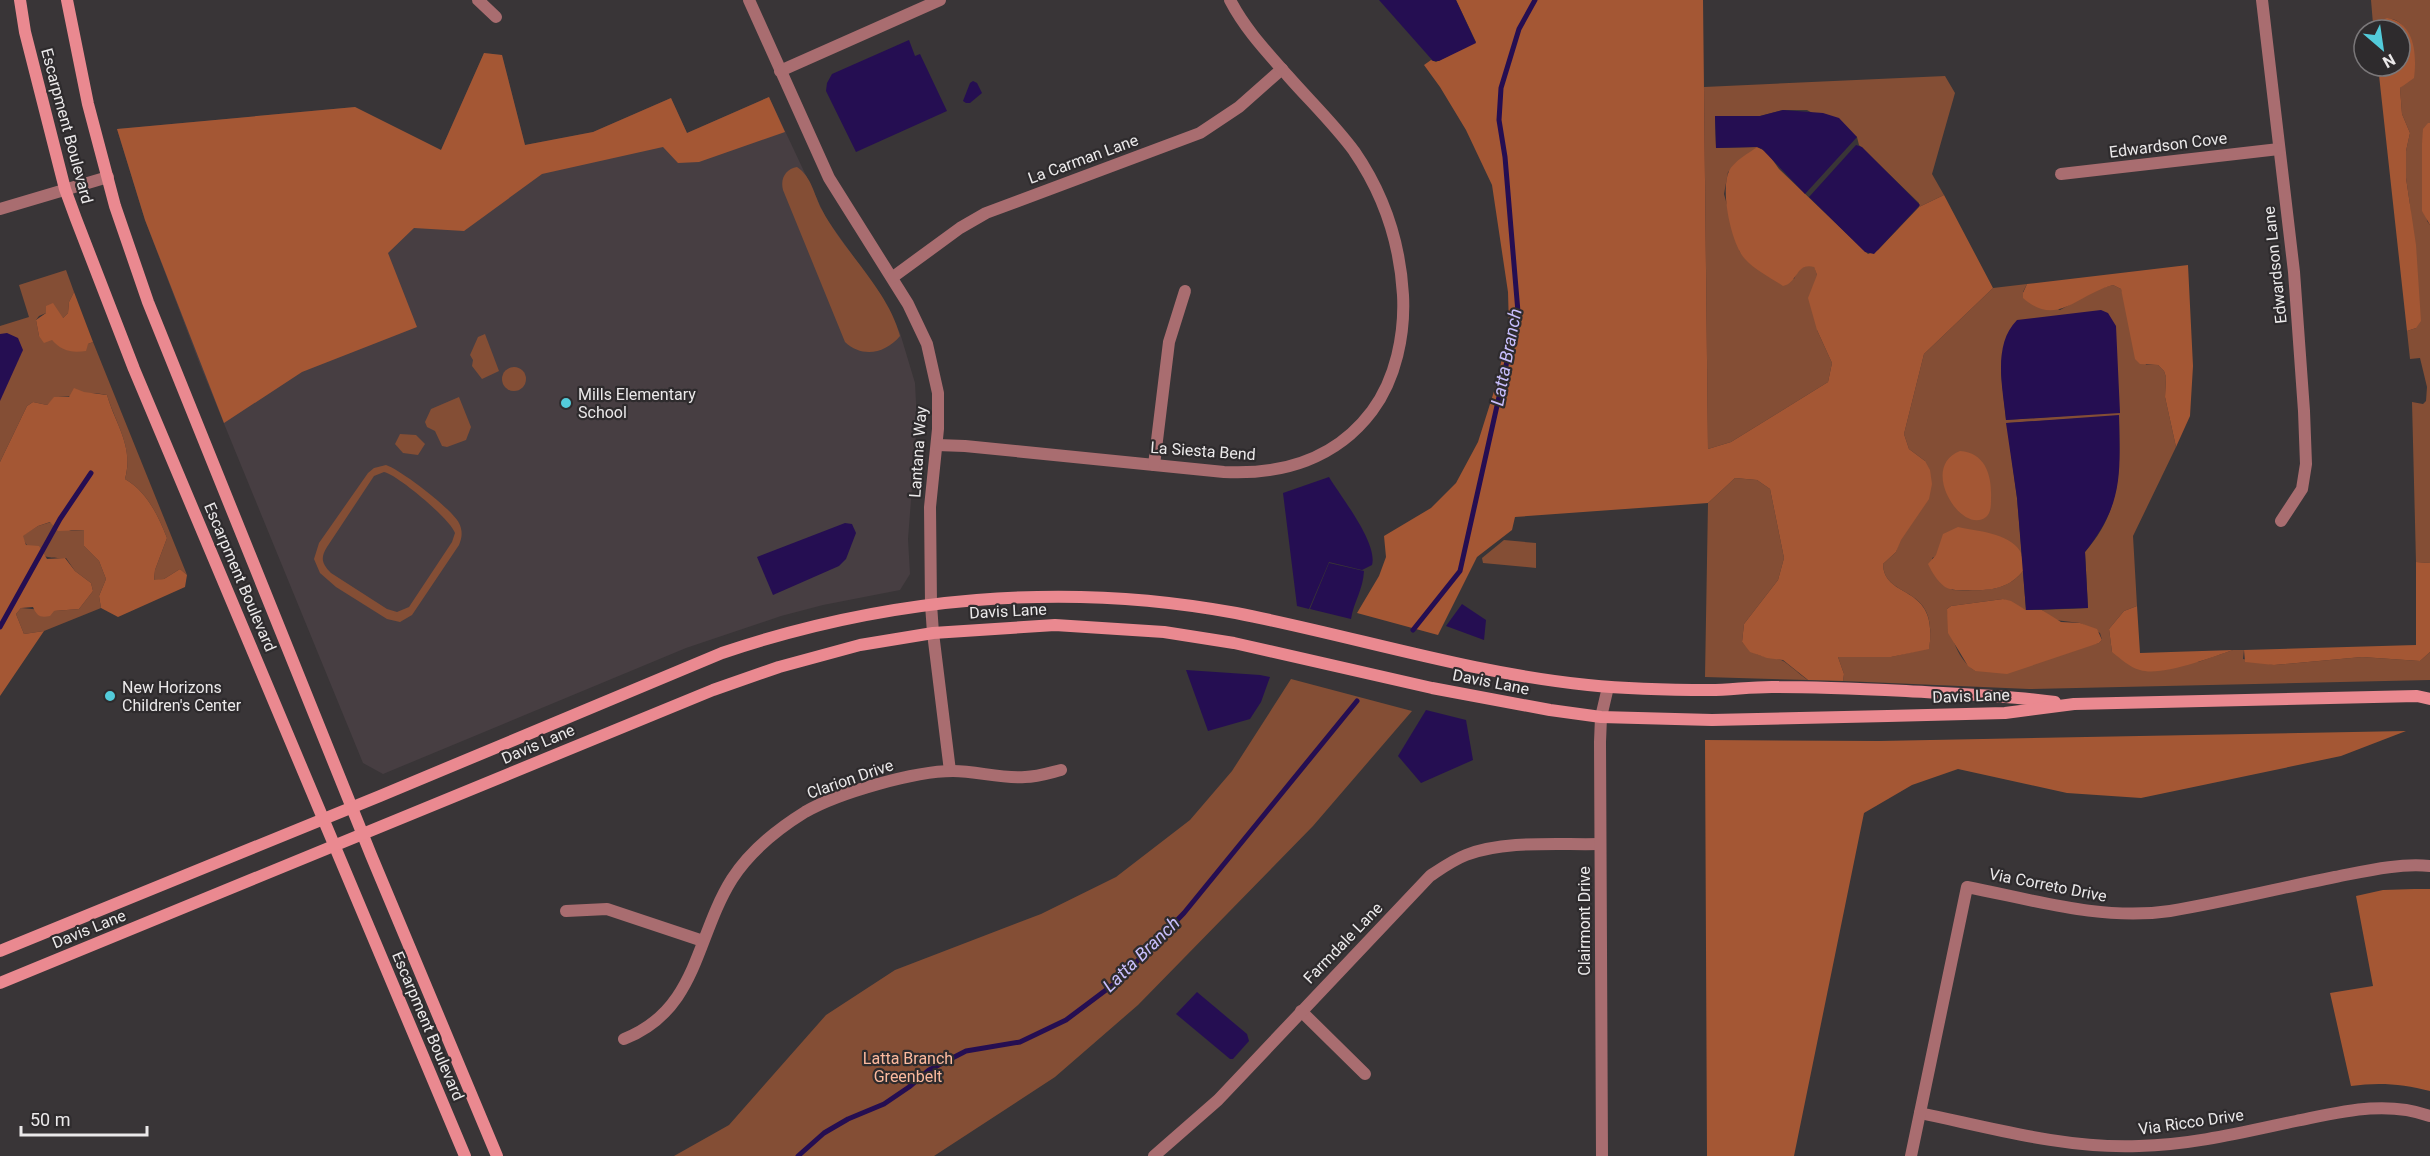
<svg xmlns="http://www.w3.org/2000/svg" width="2430" height="1156" font-family="Roboto,sans-serif">
<style>
.built{fill:#473e42}
.green{fill:#844e35;fill-rule:evenodd}
.forest{fill:#a45734}
.water{fill:#250e52}
.lines{fill:none;stroke-linecap:round;stroke-linejoin:round}
.stream{stroke:#250e52;stroke-width:5}
.street{stroke:#a96d70;stroke-width:12}
.secondary{stroke:#ea8990;stroke-width:12}
.poi-dot{fill:#53cbda;stroke:#2e2b2d;stroke-width:2}
.labels{text-anchor:middle;dominant-baseline:central;stroke-width:4.5;stroke-linejoin:round;paint-order:stroke}
.street-label{font-size:16px;fill:#ebe9ea;stroke:#2e2b2d}
.poi-label{font-size:16px;fill:#ebe9ea;stroke:#2e2b2d;text-anchor:start}
.park-label{font-size:16px;fill:#fcba9e;stroke:#2e2b2d}
.water-label{font-size:18px;font-style:italic;fill:#c8befc;stroke:#2e2b2d}
</style>
<rect width="100%" height="100%" fill="#393537"/>
<path class="built" d="M484,53L502,55L525,145L593,132L671,98L687,133L769,97L826,218L881,295L900,333L915,383L917,423L908,539L910,574L900,590L823,605L781,616L686,648L383,774L363,763L200,365L145,220L117,129L355,107L441,150Z"/>
<g class="green">
<path d="M2371,0H2430V123L2422,143L2427,221L2430,225V563L2416,562L2412,402L2423,404L2426,401L2427,387L2420,358L2410,359L2407,331L2416,328L2410,205L2406,178V151L2410,133L2402,114L2400,88L2407,81C2410,60 2418,38 2400,23C2390,15 2383,20 2373,24Z"/>
<path d="M1945,76L1955,93L1932,174L1944,195L1919,207V203L1859,145L1857,137L1807,110H1783L1760,116L1715,117L1716,148L1757,147L1728,172L1724,194L1740,252L1794,279C1798,270 1803,264 1814,266L1817,275V330L1832,363L1828,382L1731,442L1708,449L1704,87Z"/>
<path d="M797,167C812,177 814,195 822,210C845,253 888,290 900,336C885,354 862,358 845,342L783,190C780,178 786,169 797,167Z"/>
<path d="M66,270L74,292L69,302L68,313L62,319L46,313L39,316L36,320L39,336L52,340L88,344L93,342L187,575L180,569L164,579L154,581L155,570L167,538C158,515 147,492 125,479C134,447 116,425 107,395C85,390 75,398 55,397L47,405L33,402L27,406L0,462V326L29,317L19,285Z"/>
<path d="M2027,284L2023,292L2060,310L2098,289L2113,285L2121,289L2146,365H2158L2164,371L2166,377L2165,397L2176,447L2133,536L2137,606L2124,611L2109,629L2112,652L2198,662L2233,650H2244L2243,659L2274,665L2362,657L2420,661L2430,652V680L2029,689L1843,681L1844,674L1838,657H1891L1929,648C1940,582 1884,601 1883,564L1896,552L1925,461L1909,449L1904,434L1924,354L1993,288ZM2002,354L2119,412L2006,420L2001,373ZM2119,416C2120,468 2122,510 2085,552L2088,608L2042,610L2055,620L2080,623L2100,633L2102,640L2099,643L1975,671C1954,656 1951,633 1947,609L1951,606L2003,599L2026,610L2023,571C2005,594 1978,590 1952,590L1932,558L1990,534L2011,543L2022,556L2017,498L2007,423Z"/>
<path d="M485,334L499,371L482,379L472,366L473,360L470,355L478,337Z"/>
<circle cx="514" cy="379" r="12"/>
<path d="M459,397L471,427L466,440L447,447L442,446L435,431L427,427L425,422L431,409Z"/>
<path d="M400,434L416,435L425,444L418,455L403,453L395,444Z"/>
<path d="M386,465C401,470 452,509 459,523C463,531 462,538 459,545L412,615L400,622L387,619L336,587L320,573L314,559L319,543L368,473L374,468ZM384,472C398,475 451,520 455,533L452,542L409,607L397,612L387,609L331,573C322,564 320,558 327,547L374,476Z"/>
<path d="M1735,478L1757,480L1770,489L1784,558L1778,580L1744,624L1742,642C1755,658 1763,655 1781,660C1787,662 1801,676 1808,680L1705,677L1708,503Z"/>
<path d="M51,522L71,531L84,530V546L99,561L106,579L99,596L101,608L44,631L24,634L16,614L21,608L54,611L79,609L93,591L91,583L75,571L66,558C47,559 29,555 22,536L38,526Z"/>
<path d="M1504,540L1536,543V568L1483,563L1482,558Z"/>
<path d="M1291,679L1412,711L1313,826L1138,1005L1055,1077L934,1156H674L729,1125L826,1015L895,970L1041,914L1116,877L1190,820L1232,771Z"/>
</g>
<g class="forest">
<path d="M1456,0H1703L1708,449L1731,442L1828,382L1832,363L1817,330L1808,298L1817,275L1814,267C1796,262 1798,283 1783,286C1771,278 1755,270 1745,259C1731,244 1720,190 1729,171C1734,161 1749,153 1757,147L1767,152L1779,169L1868,254L1878,250L1919,207L1944,195L1993,288L1924,354L1904,434L1909,449L1925,461L1930,470L1932,484L1929,499L1901,540L1896,552L1883,564C1884,601 1940,582 1929,649L1891,657H1838L1844,674L1843,681L1808,680L1783,660L1767,658L1750,652L1742,642L1744,624L1778,580L1784,558L1770,489L1757,480L1735,478L1708,503L1515,517L1512,530L1477,557L1438,635L1357,613L1379,576L1386,557L1384,536L1431,508L1456,483L1478,442L1496,385L1509,327L1508,292L1492,185L1466,130L1440,87L1424,65L1431,60L1436,62L1476,42Z"/>
<path d="M2387,18C2415,22 2417,55 2414,78L2400,88L2402,114L2410,133L2406,151V178L2416,245L2421,321L2416,328L2407,331L2378,66H2400V30H2374L2373,24Z"/>
<path d="M484,53L502,55L525,145L593,132L671,98L687,133L769,97L785,132L699,162L678,163L663,147L542,174L464,231L414,228L388,253L417,327L302,372L224,423L145,220L117,129L355,107L441,150Z"/>
<path d="M2428,123H2430V225L2422,211V143L2423,129Z"/>
<path d="M2188,265L2193,366L2190,416L2176,447L2165,397L2166,377L2164,371L2158,365L2140,364L2135,359L2121,289L2113,285C2076,295 2057,328 2023,298V293L2027,284Z"/>
<path d="M74,292L93,342L88,344L86,351C71,353 62,351 52,340L44,343L39,336L36,320L46,313V306L53,303L63,318L68,313L69,302Z"/>
<path d="M74,388L84,392L107,395C116,426 134,446 125,479C147,492 158,515 167,538L155,570L154,580L164,579L180,569L187,575L185,587L118,617L101,608L99,596L106,579L99,561L84,546V530L58,531L50,522L38,526L23,536L26,545L39,546L47,559L65,558L75,571L91,583L93,591L79,609L54,611L50,616C40,618 37,616 33,607L21,608L16,614L24,634L44,631L0,696V462L27,406L33,402L47,405L54,397H69Z"/>
<path d="M1960,451C1986,453 1992,476 1991,499C1991,505 1991,513 1986,517C1962,536 1918,467 1960,451Z"/>
<path d="M1958,527C1976,531 2009,533 2020,551C2023,556 2023,565 2023,571C2009,589 1989,591 1968,590C1960,590 1951,591 1945,587C1937,581 1932,572 1928,564L1936,555L1943,534Z"/>
<path d="M2416,562L2430,563V652L2420,661L2362,657L2274,665L2245,662L2244,650L2416,645Z"/>
<path d="M2003,599L2011,601L2026,610H2042L2061,622L2080,623L2097,629L2102,640L2099,643L2007,674L1975,671L1968,666L1948,633L1947,609L1951,606Z"/>
<path d="M2137,606L2140,653L2233,650C2212,657 2161,677 2140,670C2129,667 2121,659 2112,652L2109,629L2124,611Z"/>
<path d="M2406,731L2341,756L2141,798L2067,793L1958,769L1912,785L1864,813L1794,1156H1707L1705,740L1879,741Z"/>
<path d="M2414,889H2430V1091C2403,1084 2379,1082 2351,1086L2330,993L2373,986L2356,896L2383,890Z"/>
</g>
<g class="water">
<path d="M1379,0H1456L1476,43L1439,61H1433Z"/>
<path d="M909,40L915,56L920,54L947,111L856,152L826,91L827,83L832,74Z"/>
<path d="M973,81L977,83L982,93L970,103H966L963,101L970,83Z"/>
<path d="M1783,110L1823,113L1839,118L1857,137L1805,194L1762,149L1757,147L1716,148L1715,116H1760Z"/>
<path d="M1856,145L1862,147L1920,205L1874,254L1865,252L1809,197Z"/>
<path d="M2101,310L2108,313L2116,326L2120,413L2006,420C2003,389 1992,345 2017,320Z"/>
<path d="M7,333L18,338L23,350L0,401V334Z"/>
<path d="M2119,415C2120,474 2124,503 2085,552L2088,608L2026,610L2017,498L2006,423Z"/>
<path d="M1329,477C1341,497 1378,543 1372,565L1362,570L1329,562L1309,609L1297,606L1283,493Z"/>
<path d="M845,523L852,524L856,533L846,559L839,566L773,595L757,557Z"/>
<path d="M1329,563L1364,571C1363,590 1354,601 1351,619L1310,609Z"/>
<path d="M1462,604L1486,620L1484,640L1446,626Z"/>
<path d="M1186,670L1260,675L1270,677L1261,702L1250,719L1208,731Z"/>
<path d="M1426,710L1466,720L1473,760L1421,783L1398,756Z"/>
<path d="M1197,992L1247,1034L1249,1041L1233,1059H1230L1176,1014Z"/>
</g>
<g class="lines">
<g class="stream">
<path d="M0,627L60,519L91,473"/>
<path d="M1413,630L1460,571L1518,312L1505,157L1499,120L1501,88L1519,29L1535,0"/>
<path d="M798,1156L824,1133L848,1119L884,1104L909,1087L929,1070L966,1051L1020,1042L1066,1020L1118,981L1184,913L1357,701"/>
</g>
<g class="street">
<path d="M478,0L496,17"/>
<path d="M749,0L829,178L908,304L927,344L938,393V429L930,507L931,604L933,633L950,771"/>
<path d="M2262,0L2294,272L2304,411L2306,464L2302,489L2281,521"/>
<path d="M780,71L940,0"/>
<path d="M2061,174L2279,149"/>
<path d="M0,209L108,177"/>
<path d="M893,277L960,228L986,213L1200,133L1239,107L1282,69"/>
<path d="M937,445L965,446L1224,472C1282,475 1336,459 1372,411C1396,379 1405,334 1403,295C1400,243 1383,193 1354,151C1334,124 1309,100 1288,76C1266,51 1245,29 1230,0"/>
<path d="M1154,465L1169,342L1185,291"/>
<path d="M566,911L607,909L703,941"/>
<path d="M1301,1011L1365,1074"/>
<path d="M624,1039C698,1010 695,938 732,879C750,851 776,830 805,812C838,793 914,771 953,771C977,771 1001,779 1025,777C1037,777 1049,773 1061,770"/>
<path d="M1920,1113C1992,1128 2065,1149 2139,1146C2192,1145 2244,1132 2296,1121C2341,1112 2385,1100 2430,1116"/>
<path d="M1154,1156L1218,1100L1430,876C1442,868 1453,860 1466,855C1505,840 1558,845 1600,844"/>
<path d="M1602,1156L1600,742L1601,717L1608,687"/>
<path d="M1911,1156L1967,887C2034,900 2102,921 2170,911C2225,902 2280,888 2335,877C2366,871 2398,863 2430,866"/>
</g>
<g class="secondary">
<path d="M20,0L25,32L65,189L76,219L134,369L465,1156"/>
<path d="M67,0L88,104L115,206L148,302L371,855L497,1156"/>
<path d="M0,951L380,796L722,653C888,597 1064,581 1236,613C1354,636 1469,673 1588,685C1628,689 1669,690 1710,690C1732,690 1755,686 1778,687C1820,687 1863,689 1906,691C1956,694 2005,695 2055,702"/>
<path d="M0,983L713,690L779,667L860,645L933,633L1055,625L1164,632L1234,643L1432,688L1550,710L1601,717L1712,720L1888,716L2005,713L2074,704L2417,696L2430,699"/>
</g>
</g>
<g class="poi-dot">
<circle cx="566" cy="403" r="6"/>
<circle cx="110" cy="696" r="6"/>
</g>
<g class="labels">
<g class="street-label">
<text transform="translate(67 126) rotate(75)">Escarpment Boulevard</text>
<text transform="translate(2168 145) rotate(-7)">Edwardson Cove</text>
<text transform="translate(1083 159) rotate(-20)">La Carman Lane</text>
<text transform="translate(2275 265) rotate(-96)">Edwardson Lane</text>
<text transform="translate(1203 451) rotate(4)">La Siesta Bend</text>
<text transform="translate(918 452) rotate(-86)">Lantana Way</text>
<text transform="translate(240 577) rotate(67)">Escarpment Boulevard</text>
<text transform="translate(1008 611) rotate(-3)">Davis Lane</text>
<text transform="translate(1491 682) rotate(11)">Davis Lane</text>
<text transform="translate(1971 696) rotate(-2)">Davis Lane</text>
<text transform="translate(538 744) rotate(-23)">Davis Lane</text>
<text transform="translate(850 779) rotate(-19)">Clarion Drive</text>
<text transform="translate(2048 885) rotate(11)">Via Correto Drive</text>
<text transform="translate(1584 921) rotate(-90)">Clairmont Drive</text>
<text transform="translate(89 929) rotate(-22)">Davis Lane</text>
<text transform="translate(1343 943) rotate(-46)">Farmdale Lane</text>
<text transform="translate(428 1026) rotate(67)">Escarpment Boulevard</text>
<text transform="translate(2191 1122) rotate(-8)">Via Ricco Drive</text>
</g>
<g class="poi-label">
<text x="578" y="394">Mills Elementary<tspan x="578" dy="18">School</tspan></text>
<text x="122" y="687">New Horizons<tspan x="122" dy="18">Children's Center</tspan></text>
</g>
<g class="park-label">
<text x="908" y="1058">Latta Branch<tspan x="908" dy="18">Greenbelt</tspan></text>
</g>
<g class="water-label">
<text transform="translate(1506 357) rotate(-79)">Latta Branch</text>
<text transform="translate(1141 954) rotate(-44)">Latta Branch</text>
</g>
</g>
<g transform="translate(2382 48) rotate(151)"><circle r="28" fill="#2e2b2d" stroke="#7a7779" stroke-width="1.5"/>
<path d="M0-4.5L10 22L0 15L-10 22Z" fill="#53cbda"/>
<text y="-9" font-size="16" font-weight="bold" text-anchor="middle" fill="#ebe9ea">N</text>
</g>
<path d="M21 1126v9h126v-9" fill="none" stroke="#ebe9ea" stroke-width="3"/>
<text x="30" y="1126" font-size="18" fill="#ebe9ea" stroke="#2e2b2d" stroke-width="4.5" paint-order="stroke">50 m</text>
</svg>
